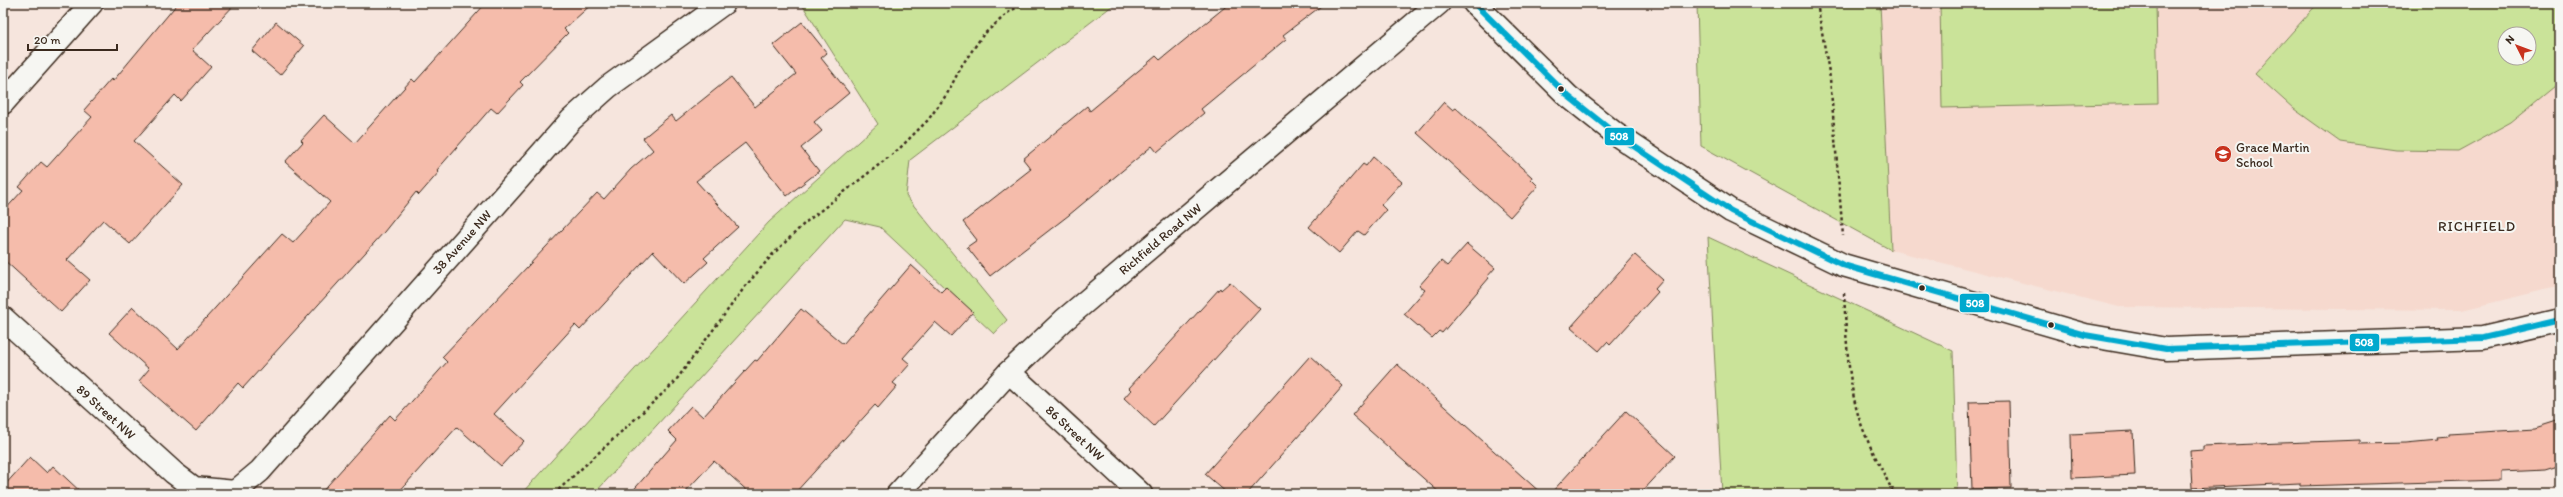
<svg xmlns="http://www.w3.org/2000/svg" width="2563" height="497" font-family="Itim,sans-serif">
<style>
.built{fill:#f6d9ce;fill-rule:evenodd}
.green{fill:#cae399;stroke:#82865c;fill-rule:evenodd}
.building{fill:#f5bcab;stroke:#3b2a1e}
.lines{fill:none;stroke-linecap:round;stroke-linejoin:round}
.street-casing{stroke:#3b2a1e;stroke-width:25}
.secondary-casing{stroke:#3b2a1e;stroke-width:25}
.path{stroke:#3b2a1e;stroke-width:2.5;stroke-dasharray:3 3;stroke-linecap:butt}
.street{stroke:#f6f6f2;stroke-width:22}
.secondary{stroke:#f6f6f2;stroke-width:22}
.bus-1-casing{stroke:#f6f6f2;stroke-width:9}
.bus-1{stroke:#00a9ce;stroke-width:6}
.bus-dot{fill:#3b2a1e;stroke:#f6f6f2;stroke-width:1.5}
.labels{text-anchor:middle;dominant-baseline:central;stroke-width:4;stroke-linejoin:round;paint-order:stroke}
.poi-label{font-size:13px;fill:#3b2a1e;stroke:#f6f6f2;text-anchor:start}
.street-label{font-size:13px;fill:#3b2a1e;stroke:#f6f6f2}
.neighbourhood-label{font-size:14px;letter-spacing:1px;fill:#3b2a1e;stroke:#f6f6f2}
.line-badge{stroke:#f6f6f2;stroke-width:1.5}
.badge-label{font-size:11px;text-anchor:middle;font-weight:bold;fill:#fff}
</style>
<rect width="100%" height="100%" fill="#f6e5dd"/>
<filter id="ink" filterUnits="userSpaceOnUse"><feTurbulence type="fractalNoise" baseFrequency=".025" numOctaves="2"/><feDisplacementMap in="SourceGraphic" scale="8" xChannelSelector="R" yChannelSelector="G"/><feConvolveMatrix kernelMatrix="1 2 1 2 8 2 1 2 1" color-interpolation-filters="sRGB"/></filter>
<g filter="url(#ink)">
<path class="built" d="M1880,3H2560V286L2462,310L2119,307L1891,250ZM2505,34H2529V58H2505Z"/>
<g class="green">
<path d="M801,3H1116L910,160L906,196L1007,320L994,334L880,227L845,219L594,494H521L769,222L878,124Z"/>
<path d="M1697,3H1880L1891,250L1701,146Z"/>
<path d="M1940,3H2156L2158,103L1942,108Z"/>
<path d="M2318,3H2560V82L2511,122L2458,151L2396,150L2340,142L2294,109L2255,74ZM2505,34H2529V58H2505Z"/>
<path d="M1708,237L1953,351L1957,494H1722Z"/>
</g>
<g class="building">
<path d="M178,3H236L192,50L211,67L181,101L175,95L134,141L183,185L130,244L103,220L67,260L90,280L61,312L3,259V212L23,190L19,187L41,162L47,167L92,117L84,110L111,79L113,81Z"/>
<path d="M486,3H593L564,29L568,33L520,82L523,85L497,113L491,108L437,170L439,172L419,195L416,192L384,232L243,388L238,383L196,431L139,381L149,369L109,333L133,307L178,349L282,234L293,243L330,202L285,162L303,142L301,140L324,115L355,143L412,79L415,82Z"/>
<path d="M1230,3H1325L1283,35L1286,39L1201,109L1204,113L1157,152L1152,146L1069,215L990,276L967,247L977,240L963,222L1031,169L1023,159L1087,106L1090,111L1156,56L1160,60Z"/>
<path d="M276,22L304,46L280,75L252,51Z"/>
<path d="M802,22L827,53L821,58L849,93L814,122L822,131L801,148L819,171L787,196L745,143L696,181L738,227L704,258L708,262L684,284L653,251L580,330L575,325L494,414L524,441L501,466L457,427L397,494H320L390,415L395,420L447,362L442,357L597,193L604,199L631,169L653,150L643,138L671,115L676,121L731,77L755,107L796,74L773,45Z"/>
<path d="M1444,102L1453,110L1456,108L1532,177L1531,179L1538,186L1510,217L1417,133Z"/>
<path d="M1373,157L1402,182L1381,205L1386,210L1364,235L1358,231L1339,253L1309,227L1363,164L1366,166Z"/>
<path d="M1467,244L1495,268L1487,277L1489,278L1442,333L1439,331L1432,338L1404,314L1425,290L1419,286L1441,261L1447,266Z"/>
<path d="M1635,255L1663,280L1655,289L1658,292L1631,322L1610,345L1607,342L1599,351L1571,327Z"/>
<path d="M911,265L941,292L946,287L973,312L951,336L935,322L903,358L910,364L893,383L897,386L878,408L875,405L794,494H751L714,461L683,494H630L677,440L668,431L691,406L703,417L755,360L757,361L801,309L843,344Z"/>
<path d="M1230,282L1260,309L1154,426L1124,398L1131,390L1129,388L1220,288L1221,290Z"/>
<path d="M1310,356L1343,386L1247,494H1228L1205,474Z"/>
<path d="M1397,364L1542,494H1441L1352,415Z"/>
<path d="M2009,401L2011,488L1972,489L1969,402Z"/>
<path d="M1626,411L1675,456L1640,494H1550Z"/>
<path d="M2560,421V465L2544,470L2502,472V480L2300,486V483L2192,488L2190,451L2203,450V446L2360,440V444L2406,443L2438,440L2437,438L2448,437V434L2535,429Z"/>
<path d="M2133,431L2135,475L2072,478L2071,434Z"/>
<path d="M30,457L47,473L53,466L83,494H3V487Z"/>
</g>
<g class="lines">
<defs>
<g id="street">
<path d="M3,103L92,3"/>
<path d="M3,318L174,473L194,488L235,492L260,471L571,120L608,87L724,3"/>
<path d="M1009,372L1141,494"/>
<path d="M898,494L1009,372L1064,320L1439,3"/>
</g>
<path id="secondary" d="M1474,3L1568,96L1617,135L1731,211L1843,265L2085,335L2166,349L2483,338L2560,320"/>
</defs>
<use href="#street" class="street-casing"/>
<use href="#secondary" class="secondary-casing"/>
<g class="path">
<path d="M1817,3L1830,78L1843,236"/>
<path d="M1844,293C1846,330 1847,367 1855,403C1862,435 1880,465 1894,494"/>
<path d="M554,494L674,383L744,288L772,255L806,222L899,149L928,120L947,94L962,65L983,35L1010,11L1027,3"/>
</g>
<use href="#street" class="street"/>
<use href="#secondary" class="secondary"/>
<defs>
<path id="bus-1" d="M1474,3L1568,96L1617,135L1731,211L1843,265L2085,335L2166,349L2483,338L2560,320"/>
</defs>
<use href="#bus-1" class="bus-1-casing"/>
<use href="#bus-1" class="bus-1"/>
</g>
</g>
<defs>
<symbol id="school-disc" viewBox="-11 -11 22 22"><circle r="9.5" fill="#c8321e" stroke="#f6f6f2"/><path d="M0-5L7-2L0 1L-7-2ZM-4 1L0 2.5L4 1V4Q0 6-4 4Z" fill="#fff"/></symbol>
</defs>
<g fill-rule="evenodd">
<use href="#school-disc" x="2213" y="144" width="20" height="20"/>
</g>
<g class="bus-dot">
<circle cx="1561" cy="89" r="3.5"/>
<circle cx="1922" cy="288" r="3.5"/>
<circle cx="2051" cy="325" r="3.5"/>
</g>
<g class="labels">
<g class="poi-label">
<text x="2236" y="147">Grace Martin<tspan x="2236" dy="15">School</tspan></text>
</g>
<g class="street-label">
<text transform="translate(1160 239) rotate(-40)">Richfield Road NW</text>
<text transform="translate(462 242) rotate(-48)">38 Avenue NW</text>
<text transform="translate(106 412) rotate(42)">89 Street NW</text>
<text transform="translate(1075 433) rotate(43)">86 Street NW</text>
</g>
<g class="neighbourhood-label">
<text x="2477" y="226">RICHFIELD</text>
</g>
</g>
<g class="line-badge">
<rect x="1604" y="127" width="31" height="19" rx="4" fill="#00a9ce"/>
<rect x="1959" y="293" width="31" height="20" rx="4" fill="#00a9ce"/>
<rect x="2349" y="333" width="31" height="19" rx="4" fill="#00a9ce"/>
</g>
<g class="badge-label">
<text x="1619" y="140">508</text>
<text x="1975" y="307">508</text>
<text x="2364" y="346">508</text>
</g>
<rect width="2563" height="497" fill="none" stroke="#f6f6f2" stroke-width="16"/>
<rect x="8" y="8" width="2547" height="481" fill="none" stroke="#3b2a1e" stroke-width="1.5" filter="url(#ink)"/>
<g transform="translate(2517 46) rotate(312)"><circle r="19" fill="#f6f6f2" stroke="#aba49d"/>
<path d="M0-3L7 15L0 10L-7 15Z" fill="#c8321e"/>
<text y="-6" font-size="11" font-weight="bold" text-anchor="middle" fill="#3b2a1e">N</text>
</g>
<path d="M28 44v6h89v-6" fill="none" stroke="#3b2a1e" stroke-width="2"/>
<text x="34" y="44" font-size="12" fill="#3b2a1e" stroke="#f6f6f2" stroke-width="3" paint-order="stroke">20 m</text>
</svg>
